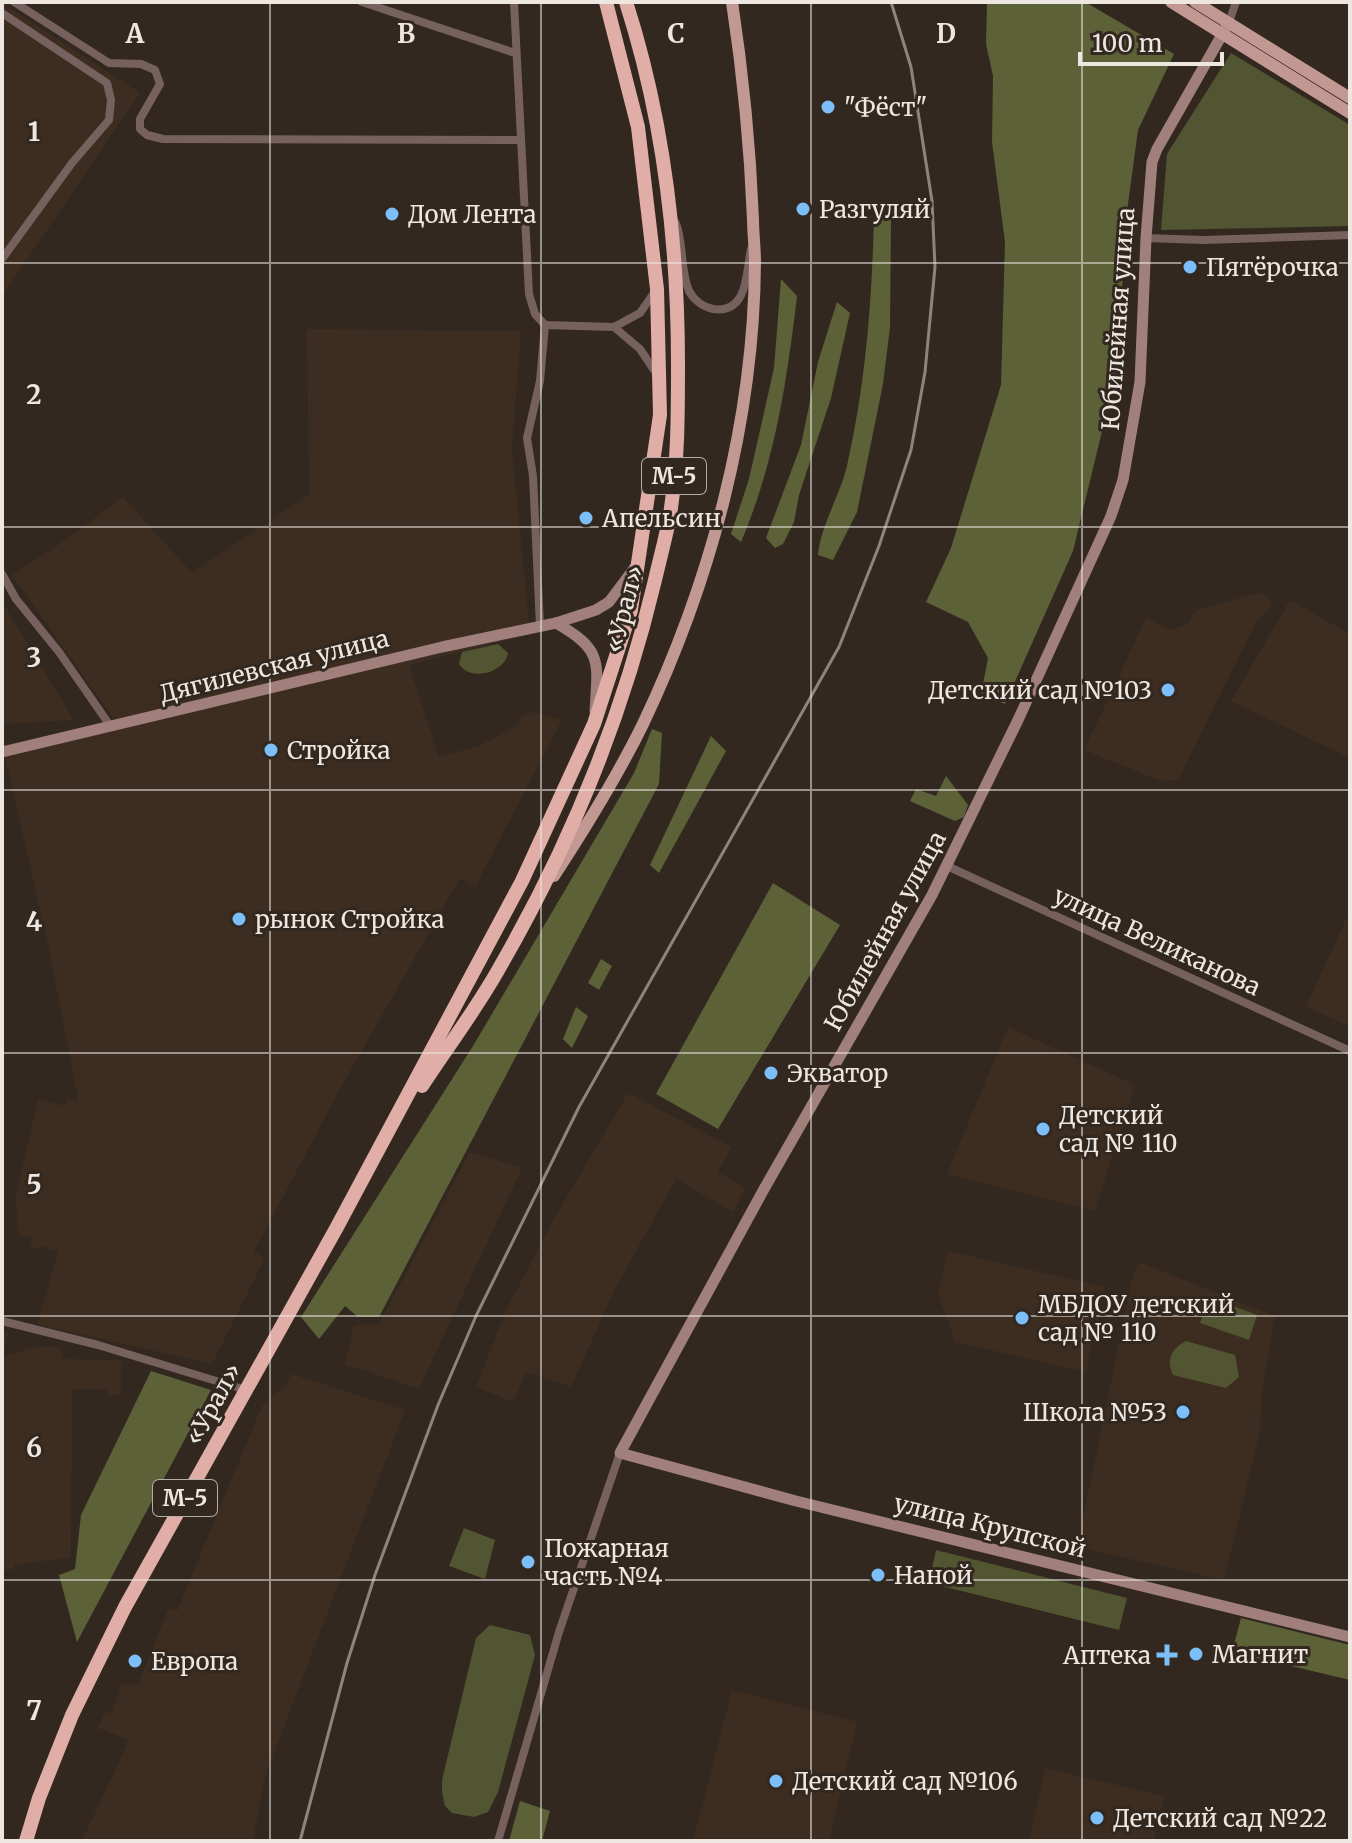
<svg xmlns="http://www.w3.org/2000/svg" width="1352" height="1843" font-family="Merriweather,serif">
<style>
.built{fill:#3d2d21}
.green{fill:#515531}
.forest{fill:#5d6138}
.lines{fill:none;stroke-linecap:round;stroke-linejoin:round}
.street{stroke:#76615f;stroke-width:8}
.secondary{stroke:#a1807c;stroke-width:11}
.primary{stroke:#c29893;stroke-width:12}
.highway{stroke:#e0ada7;stroke-width:14}
.rail{stroke:#8d847e;stroke-width:3}
.grid{fill:none;stroke:#ede6e1;stroke-width:2;stroke-opacity:0.55}
.poi-dot{fill:#7bbef8;stroke:#322820;stroke-width:3}
.labels{text-anchor:middle;dominant-baseline:central;stroke-width:6;stroke-linejoin:round;paint-order:stroke}
.shield{fill:#322820;stroke:#b5ada7;stroke-width:2}
.shield-label{font-size:22px;font-weight:bold;fill:#ede6e1}
.poi-label{font-size:24px;fill:#ede6e1;stroke:#322820;text-anchor:start}
.street-label{font-size:24px;fill:#ede6e1;stroke:#322820}
.grid-label{font-size:26px;text-anchor:middle;font-weight:bold;fill:#ede6e1;stroke:#322820;stroke-width:6;stroke-linejoin:round;paint-order:stroke}
</style>
<rect width="100%" height="100%" fill="#322820"/>
<g class="built">
<path d="M2,3L140,93L2,296Z"/>
<path d="M307,329L521,331L512,448L530,634L409,665L439,757L479,746L518,725L521,716L530,712L562,720L475,887L460,878L340,1089L254,1252L265,1258L212,1364L37,1324L58,1252L41,1246L39,1249L30,1248L32,1237L18,1235L16,1196L38,1099L65,1106L67,1098L77,1101L78,1098L49,950L5,756L121,729L12,575L57,546L123,497L192,573L309,495Z"/>
<path d="M1260,592L1271,599L1270,609L1257,621L1178,780L1161,781L1084,750L1146,618L1171,630L1188,623L1195,611Z"/>
<path d="M1290,600L1350,634V758L1231,701Z"/>
<path d="M2,602L74,720L2,724Z"/>
<path d="M1350,911V1027L1306,1006Z"/>
<path d="M1008,1027L1135,1085L1095,1211L947,1174Z"/>
<path d="M628,1093L732,1147L718,1172L745,1188L733,1212L676,1179L614,1291L571,1387L526,1372L513,1402L476,1387L506,1310L555,1217Z"/>
<path d="M470,1152L522,1168L419,1389L345,1364L354,1325L379,1324Z"/>
<path d="M948,1251L1105,1287L1086,1372L955,1342L938,1294Z"/>
<path d="M1139,1262L1275,1316L1262,1392L1260,1433L1224,1580L1077,1547L1133,1275Z"/>
<path d="M2,1331L9,1332L4,1350L6,1356L30,1348L60,1346L63,1359L122,1360L121,1395H107V1390L72,1389L71,1557L14,1565V1569L2,1570Z"/>
<path d="M291,1374L405,1410L265,1776L253,1841H82L129,1740L98,1728L105,1712L112,1713L121,1684L138,1685L169,1608L177,1611L262,1406L278,1391L284,1389Z"/>
<path d="M732,1690L857,1722L829,1841H693Z"/>
<path d="M1045,1768L1164,1796L1154,1841H1029Z"/>
</g>
<g class="green">
<path d="M1231,53L1350,125V226L1161,230L1167,154Z"/>
<path d="M498,644L508,653C505,673 470,682 459,664L462,652Z"/>
<path d="M1209,1297L1257,1315L1249,1340L1200,1323Z"/>
<path d="M1186,1341L1235,1355L1239,1377L1226,1388L1173,1375C1166,1359 1171,1349 1186,1341Z"/>
<path d="M464,1528L495,1540L485,1579L449,1566Z"/>
<path d="M936,1550L1127,1598L1119,1630L929,1583Z"/>
<path d="M490,1625L530,1635L535,1655L498,1792L488,1812L474,1817L452,1813L445,1806L442,1792V1780L476,1638Z"/>
</g>
<g class="forest">
<path d="M987,2H1085L1174,54L1138,130L1125,226L1119,361L1073,551L1005,704L981,695L988,658L968,622L926,602L951,548L1001,385L1005,242L992,142L993,76L986,44Z"/>
<path d="M874,216L891,220L890,327L883,384L857,512L833,560L818,555C821,523 842,493 848,461C866,381 872,299 874,216Z"/>
<path d="M781,279L797,296C787,381 775,462 741,542L731,534L749,479L774,368Z"/>
<path d="M837,302L850,313L831,398L799,495L794,522L783,544L775,548L766,538L801,445L818,362Z"/>
<path d="M652,729L662,733L659,784L379,1317H358L345,1306L319,1339L301,1317L473,1046L634,773Z"/>
<path d="M711,736L726,751L659,873L650,865Z"/>
<path d="M946,776L968,805L964,817L955,821L910,801L916,789L936,796Z"/>
<path d="M773,883L840,925L718,1129L656,1094Z"/>
<path d="M601,959L612,966L599,990L588,983Z"/>
<path d="M576,1007L588,1016L572,1048L563,1039Z"/>
<path d="M151,1371L211,1390L77,1642L59,1575L75,1569L81,1515Z"/>
<path d="M1241,1618L1350,1645V1680L1232,1652Z"/>
<path d="M520,1801L550,1811L542,1841H509Z"/>
</g>
<g class="lines">
<g class="street">
<path d="M14,2L109,63L141,64L155,70L160,84L140,119V129L147,135L163,139L520,140"/>
<path d="M362,2L515,53"/>
<path d="M514,2L529,294L535,314L545,325L540,381L527,438L533,476L540,626"/>
<path d="M2,13L107,83L111,100L109,120L72,163L2,259"/>
<path d="M1229,22L1236,2"/>
<path d="M676,223C684,245 680,270 689,291C694,300 703,307 713,309C749,314 746,271 751,249"/>
<path d="M1146,238L1204,240L1350,235"/>
<path d="M545,325L614,327L640,313L656,290"/>
<path d="M614,327L640,349L656,373"/>
<path d="M2,574L16,599L59,652L111,727"/>
<path d="M947,866L1350,1051"/>
<path d="M2,1321L98,1345L246,1390"/>
<path d="M498,1841L559,1632L620,1453"/>
</g>
<g class="secondary">
<path d="M1227,26L1157,149L1152,162L1146,238L1140,382L1123,480L1111,516L1018,720L932,895L764,1189L620,1453L796,1501L1350,1637"/>
<path d="M556,623C603,650 598,661 595,711"/>
<path d="M2,752L442,647L556,623L596,610L609,602L636,566"/>
</g>
<g class="primary">
<path d="M1171,2L1350,113"/>
<path d="M1195,2L1350,98"/>
<path d="M554,876C586,827 617,777 643,724C711,581 754,421 755,262C755,248 753,233 753,219C750,146 743,74 732,2"/>
</g>
<g class="highway">
<path d="M422,1086C448,1046 478,1007 501,965C570,845 623,715 655,580C660,558 666,537 670,515C678,462 678,417 678,365C678,241 664,120 626,2"/>
<path d="M26,1841L39,1798L72,1715L125,1607L337,1227L522,881L594,724L631,610L660,415L657,289L638,127L606,2"/>
</g>
<path class="rail" d="M300,1841L347,1663L375,1575L438,1405L476,1316L579,1107L839,647L879,546L911,450L925,372L935,267L932,201L911,67L891,2"/>
</g>
<path class="grid" d="M270,2V1841M541,2V1841M811,2V1841M1082,2V1841M2,263H1350M2,527H1350M2,790H1350M2,1053H1350M2,1316H1350M2,1580H1350"/>
<g class="poi-dot">
<circle cx="828" cy="107" r="8"/>
<circle cx="803" cy="209" r="8"/>
<circle cx="392" cy="214" r="8"/>
<circle cx="1190" cy="267" r="8"/>
<circle cx="586" cy="518" r="8"/>
<circle cx="1168" cy="690" r="8"/>
<circle cx="271" cy="750" r="8"/>
<circle cx="239" cy="919" r="8"/>
<circle cx="771" cy="1073" r="8"/>
<circle cx="1043" cy="1129" r="8"/>
<circle cx="1022" cy="1318" r="8"/>
<circle cx="1183" cy="1412" r="8"/>
<circle cx="528" cy="1562" r="8"/>
<circle cx="878" cy="1575" r="8"/>
<circle cx="1196" cy="1654" r="8"/>
<path d="M1163 1643h8v8h8v8h-8v8h-8v-8h-8v-8h8z"/>
<circle cx="135" cy="1661" r="8"/>
<circle cx="776" cy="1781" r="8"/>
<circle cx="1097" cy="1818" r="8"/>
</g>
<g class="labels">
<g class="shield">
<rect x="642" y="458" width="64" height="36" rx="6"/>
<rect x="153" y="1480" width="64" height="36" rx="6"/>
</g>
<g class="shield-label">
<text x="674" y="476">М-5</text>
<text x="185" y="1498">М-5</text>
</g>
<g class="poi-label">
<text x="844" y="107">"Фёст"</text>
<text x="819" y="209">Разгуляй</text>
<text x="408" y="214">Дом Лента</text>
<text x="1206" y="267">Пятёрочка</text>
<text x="602" y="518">Апельсин</text>
<text x="1152" y="690" text-anchor="end">Детский сад №103</text>
<text x="287" y="750">Стройка</text>
<text x="255" y="919">рынок Стройка</text>
<text x="787" y="1073">Экватор</text>
<text x="1059" y="1115">Детский<tspan x="1059" dy="28">сад № 110</tspan></text>
<text x="1038" y="1304">МБДОУ детский<tspan x="1038" dy="28">сад № 110</tspan></text>
<text x="1167" y="1412" text-anchor="end">Школа №53</text>
<text x="544" y="1548">Пожарная<tspan x="544" dy="28">часть №4</tspan></text>
<text x="894" y="1575">Наной</text>
<text x="1212" y="1654">Магнит</text>
<text x="1151" y="1655" text-anchor="end">Аптека</text>
<text x="151" y="1661">Европа</text>
<text x="792" y="1781">Детский сад №106</text>
<text x="1113" y="1818">Детский сад №22</text>
</g>
<g class="street-label">
<text transform="translate(1118 319) rotate(-86)">Юбилейная улица</text>
<text transform="translate(624 609) rotate(-75)">«Урал»</text>
<text transform="translate(274 666) rotate(-14)">Дягилевская улица</text>
<text transform="translate(885 931) rotate(-61)">Юбилейная улица</text>
<text transform="translate(1157 941) rotate(25)">улица Великанова</text>
<text transform="translate(213 1404) rotate(-61)">«Урал»</text>
<text transform="translate(990 1526) rotate(14)">улица Крупской</text>
</g>
</g>
<g class="grid-label">
<text x="135" y="43">A</text>
<text x="406" y="43">B</text>
<text x="676" y="43">C</text>
<text x="946" y="43">D</text>
<text x="34" y="141">1</text>
<text x="34" y="404">2</text>
<text x="34" y="667">3</text>
<text x="34" y="931">4</text>
<text x="34" y="1194">5</text>
<text x="34" y="1457">6</text>
<text x="34" y="1720">7</text>
</g>
<rect width="1352" height="1843" fill="none" stroke="#ede6e1" stroke-width="8"/>
<path d="M1080 52v12h142v-12" fill="none" stroke="#ede6e1" stroke-width="4"/>
<text x="1092" y="52" font-size="24" fill="#ede6e1" stroke="#322820" stroke-width="6" paint-order="stroke">100 m</text>
</svg>
